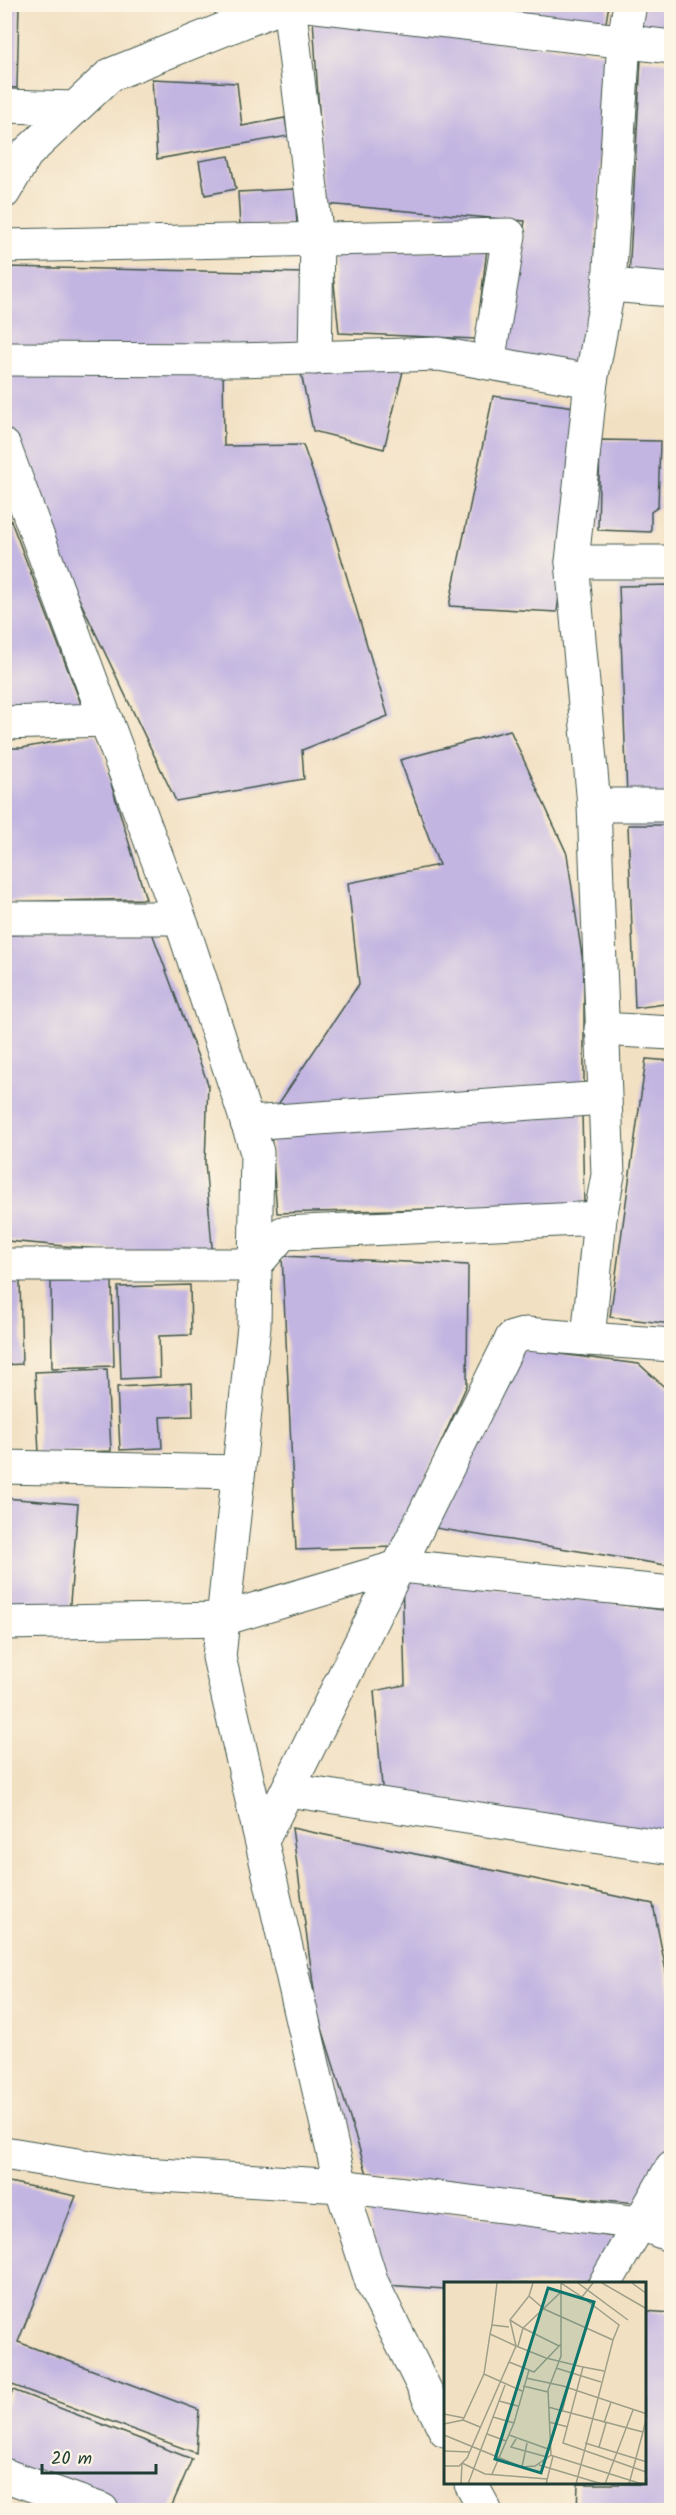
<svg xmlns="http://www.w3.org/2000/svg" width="676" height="2515" font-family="Kalam,sans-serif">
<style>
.building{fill:#c3b5e1}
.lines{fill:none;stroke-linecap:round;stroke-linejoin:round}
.minor-casing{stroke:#3f5549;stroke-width:35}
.minor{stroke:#fff;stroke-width:33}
.inset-road{fill:none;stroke:#9e9f89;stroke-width:1.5}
.view{fill:#0f766e;fill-opacity:0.15;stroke:#0f766e;stroke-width:3}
.inset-edge{fill:none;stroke:#1f3d34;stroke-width:3}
</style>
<rect width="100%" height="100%" fill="#fcf5e5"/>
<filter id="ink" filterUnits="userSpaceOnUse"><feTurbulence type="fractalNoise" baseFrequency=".0167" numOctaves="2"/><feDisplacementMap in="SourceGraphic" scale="12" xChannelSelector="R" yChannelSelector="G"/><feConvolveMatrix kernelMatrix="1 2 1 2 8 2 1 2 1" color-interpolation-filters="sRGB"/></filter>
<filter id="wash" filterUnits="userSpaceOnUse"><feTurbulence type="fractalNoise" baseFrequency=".008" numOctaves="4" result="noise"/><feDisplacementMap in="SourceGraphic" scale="24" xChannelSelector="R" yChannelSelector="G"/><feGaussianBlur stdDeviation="1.35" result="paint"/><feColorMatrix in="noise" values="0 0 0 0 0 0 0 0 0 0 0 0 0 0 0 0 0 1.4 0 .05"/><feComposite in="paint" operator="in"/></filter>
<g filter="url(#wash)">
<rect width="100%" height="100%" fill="#f2e0c2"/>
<g id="blocks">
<g class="building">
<path d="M4,4H19L17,88L4,87Z"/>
<path d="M451,4H609L605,29Z"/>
<path d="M644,4H672V32L640,28Z"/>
<path d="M313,19L608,54L587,373L496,360L518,265L525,221L325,204Z"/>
<path d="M641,59L672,63V281L629,278Z"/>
<path d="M152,79L237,83L242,126L285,118L288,136L157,159Z"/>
<path d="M229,156L236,189L205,195L199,161Z"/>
<path d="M295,189L297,224L240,227L238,192Z"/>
<path d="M487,249L476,339L339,333L331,254Z"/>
<path d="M5,267L304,273L302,348L5,349Z"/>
<path d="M406,359L384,449L313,431L301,373Z"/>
<path d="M223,366L224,446L303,445L333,530L388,716L302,750L304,779L176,801L25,486L4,419V371Z"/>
<path d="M493,396L582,408L557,612L449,606Z"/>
<path d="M600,440L660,441L658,507L651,512V532L598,530Z"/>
<path d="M6,508L86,717L4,719Z"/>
<path d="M672,585V796H627L619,586Z"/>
<path d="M510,730L567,854L584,970V1092L275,1109L359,984L348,883L439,865L400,760Z"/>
<path d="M96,734L146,899L4,902V748H22Z"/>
<path d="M628,825H672V1003L635,1008Z"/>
<path d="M151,930L208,1084L205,1162L213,1259L7,1241L4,1196V935Z"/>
<path d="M646,1059L672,1061V1324L610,1317Z"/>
<path d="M582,1112L584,1205L277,1213L271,1134Z"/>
<path d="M282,1256L468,1265L467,1385L394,1547L296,1550Z"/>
<path d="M4,1281H20L22,1364L4,1365Z"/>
<path d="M112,1281L114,1366L52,1368L51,1282Z"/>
<path d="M190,1285L191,1335L159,1336L160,1377L121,1379L118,1287Z"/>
<path d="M520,1349L639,1364L672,1394V1566L435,1528Z"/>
<path d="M107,1369L111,1451L39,1454L35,1372Z"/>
<path d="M192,1383L193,1416L160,1417L162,1448L120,1450L117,1387Z"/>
<path d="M4,1498L78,1504L69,1615L4,1611Z"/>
<path d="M402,1577L672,1611V1839L383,1798L374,1691L405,1685Z"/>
<path d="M292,1828L653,1904L672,2002V2155L636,2203L368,2177L317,2012Z"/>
<path d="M4,2181L76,2196L18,2342L199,2410L196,2453L4,2382Z"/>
<path d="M362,2199L627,2239L584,2284H445V2289L385,2285Z"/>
<path d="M644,2311L672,2313V2510H577L578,2484H644Z"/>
<path d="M13,2390L192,2459L170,2510H130L4,2467V2411Z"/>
</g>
</g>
</g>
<g filter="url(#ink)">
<use href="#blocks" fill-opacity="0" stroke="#3f5549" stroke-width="1.5"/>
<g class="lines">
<defs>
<g id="minor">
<path d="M289,4L317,239L315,358"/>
<path d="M299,4L672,47"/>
<path d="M4,106L74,108"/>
<path d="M4,192L26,154L110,75L287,4"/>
<path d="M4,246L509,235L488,363"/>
<path d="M609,285L672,290"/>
<path d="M4,359L238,360L439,354L591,381"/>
<path d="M4,446L185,933L257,1152L254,1326L219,1657L341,2186L372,2283L445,2430"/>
<path d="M572,562H672"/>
<path d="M4,723L106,720"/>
<path d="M594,805H672"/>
<path d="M4,918H179"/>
<path d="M601,1029L672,1033"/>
<path d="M247,1123L604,1098"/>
<path d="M4,1265H255L283,1233L600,1218"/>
<path d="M588,1339L672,1345"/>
<path d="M4,1467L238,1472"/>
<path d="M4,1623L223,1619L401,1566L672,1593"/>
<path d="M288,1790L672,1848"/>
<path d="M262,1841L512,1338L526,1334L588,1339L600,1218L608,1175L594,805L572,562L591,381L609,285L624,39L630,4"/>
<path d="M4,2153L126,2173L341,2186L639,2223L672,2236"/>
<path d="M605,2284L672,2167"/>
<path d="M4,2475L102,2510"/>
<path d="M471,2484L485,2510"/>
</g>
</defs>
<use href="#minor" class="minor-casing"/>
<use href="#minor" class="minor"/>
</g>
</g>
<g transform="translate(444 2282)">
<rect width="202" height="202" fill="#f2e0c2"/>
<path class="inset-road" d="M53,1L48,43L65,45M117,1L138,15L149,1M134,1L184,38M158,1L203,27M188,1L203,12M85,14L100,27L169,58L132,202M138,15L175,43L169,58M66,38L79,46L74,64M48,43L46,52L72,64L102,76L139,85L119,161L202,190M115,64L79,46L116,11M65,80L85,88M139,85L160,89M112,86L157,100M40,92L46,52M82,96L119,104L203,132M79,104L104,110M55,119L74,124M104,125L199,150L203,133M118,130L124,106M0,132L20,136M49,135L70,141M19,138L36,145M105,140L124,145M160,141L167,120M0,142L19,138L40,92L78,109M43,152L62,159M0,153L78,185L91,184L107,173L104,108L117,74V1M65,153L107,168M72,157L67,165L103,175M141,161L203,180M155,165L162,141M0,169L26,170M106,173L198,202M18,181L41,192L103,197M95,183L158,202M0,184H15L23,176L72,64L66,38L85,14L89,1M78,185L83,161M48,192L70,141L85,88L90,90L117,62M17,202L18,181M24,202L61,103M102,202L109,174M161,202L189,128M185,202L199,150"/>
<path class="view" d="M104,6L150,20L97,191L51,177Z"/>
<rect width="202" height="202" class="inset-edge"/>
</g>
<rect width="676" height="2515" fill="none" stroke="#fcf5e5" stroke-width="24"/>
<path d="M42 2464v9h114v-9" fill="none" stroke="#1f3d34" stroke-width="3"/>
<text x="51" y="2464" font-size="18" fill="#1f3d34" stroke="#fcf5e5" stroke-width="4.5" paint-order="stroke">20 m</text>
</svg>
